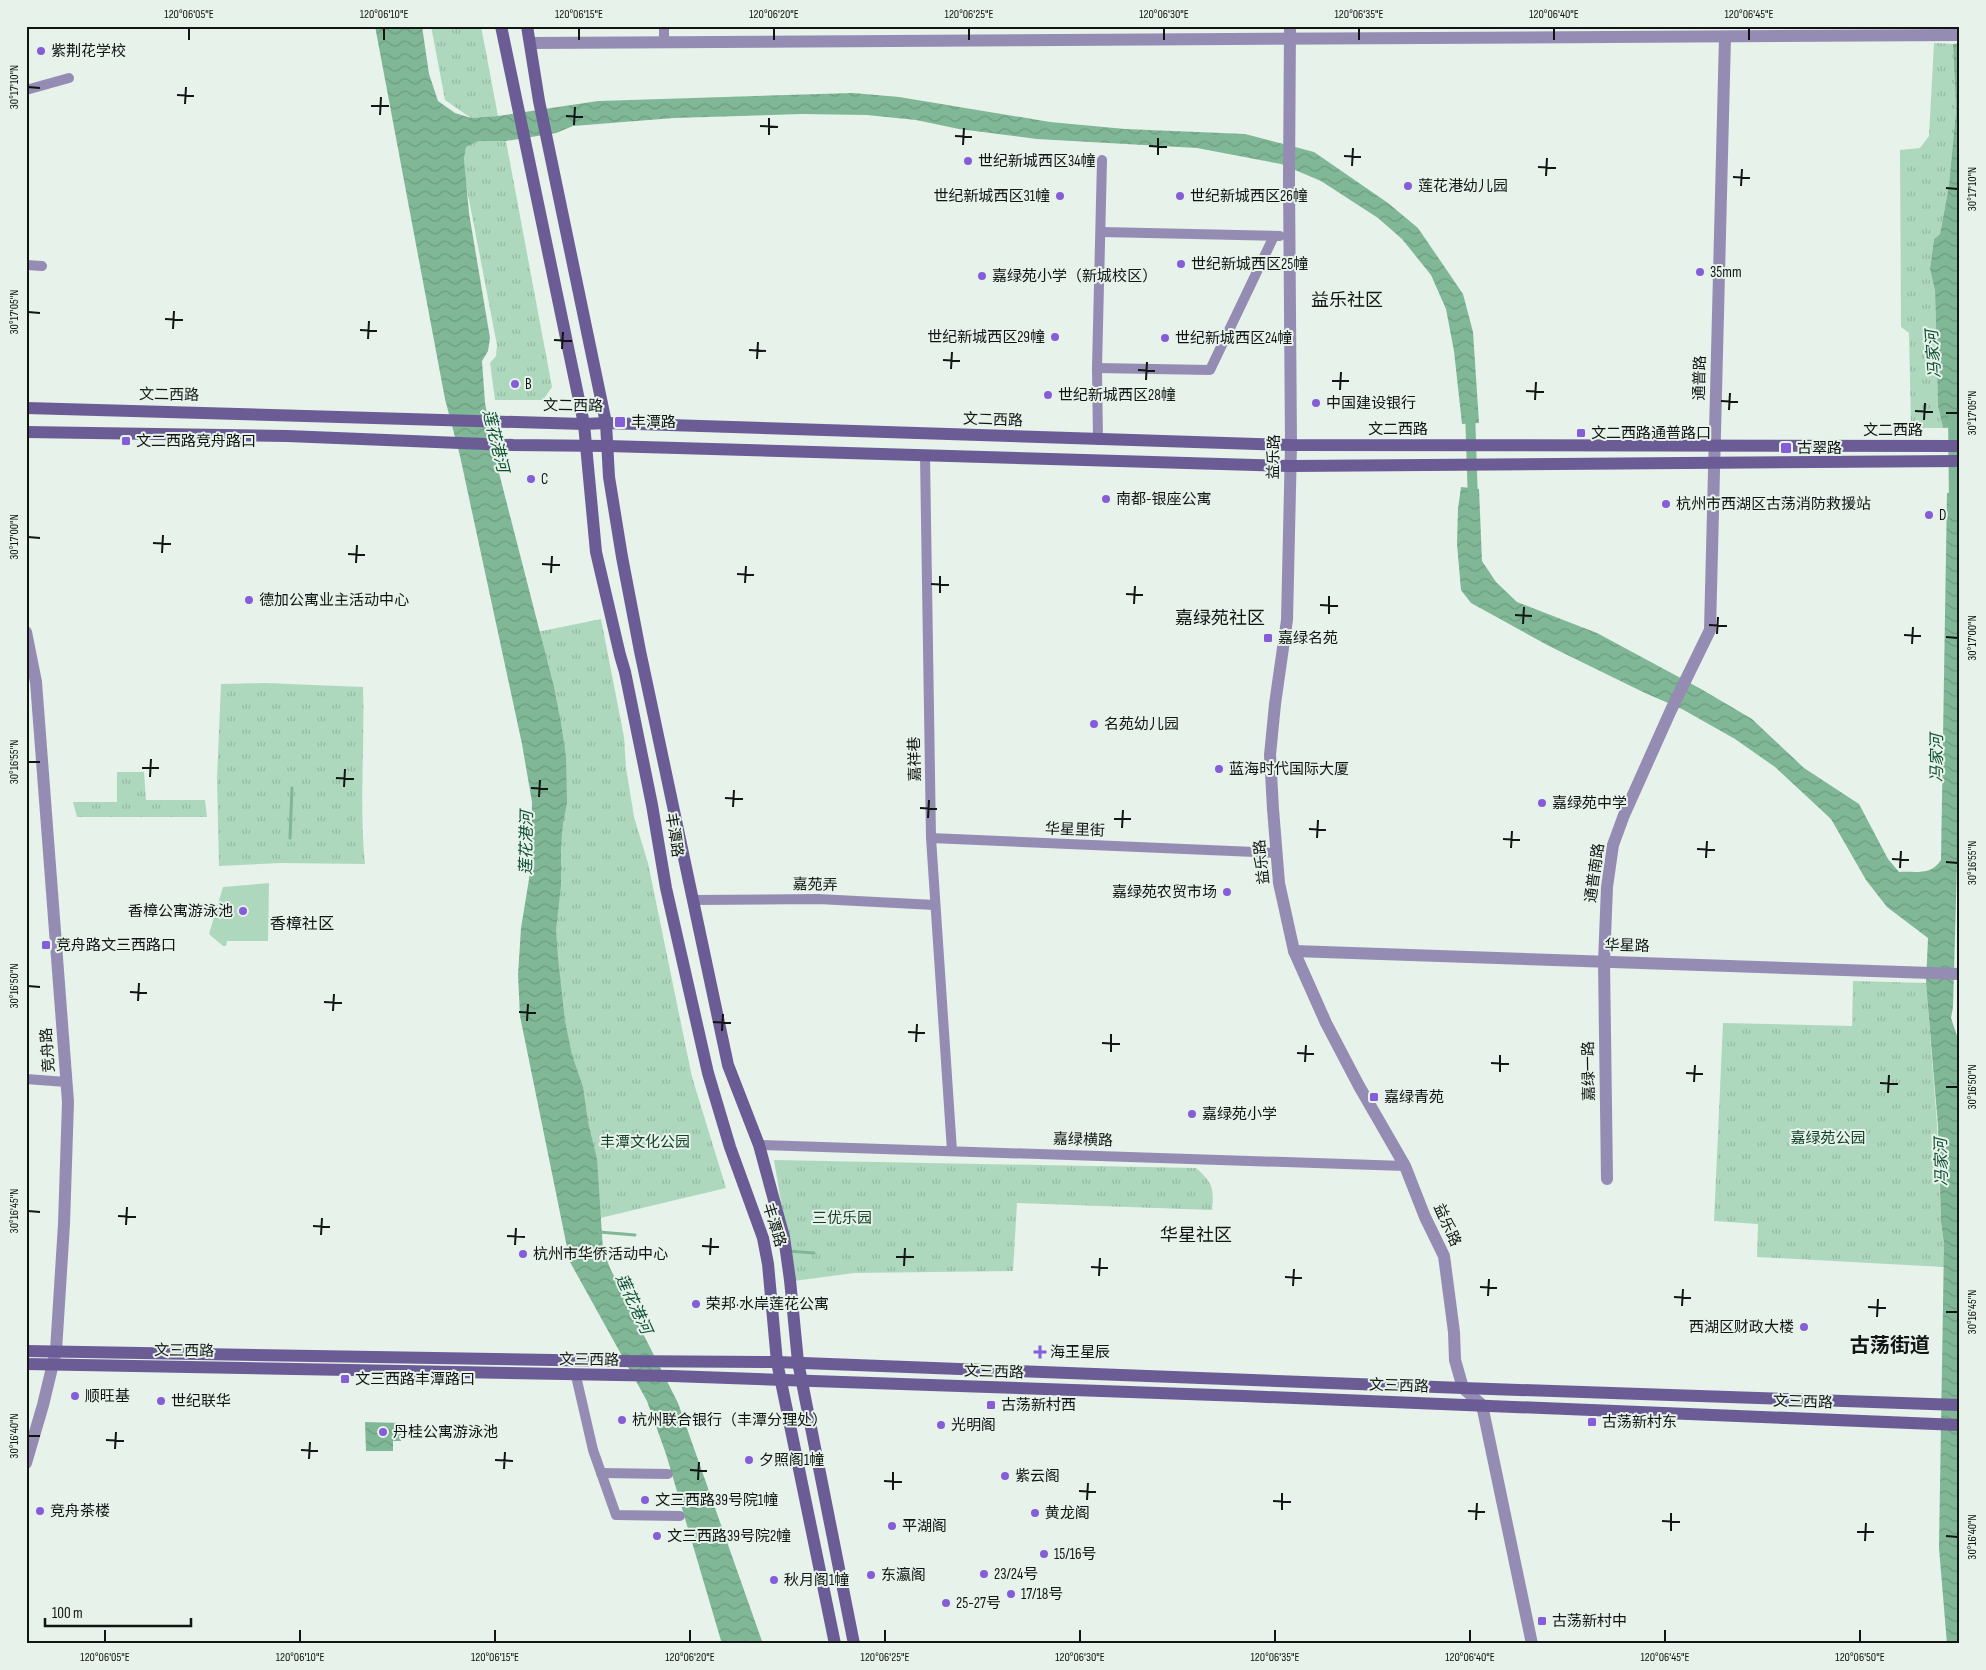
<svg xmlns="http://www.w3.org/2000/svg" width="1986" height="1670" font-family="'Sofia Sans Condensed','Noto Sans SC',sans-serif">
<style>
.grass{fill:url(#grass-tufts)}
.garden{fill:#aed8be}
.water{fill:url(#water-waves)}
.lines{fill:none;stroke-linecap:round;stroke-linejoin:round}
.stream{stroke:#80b796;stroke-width:3}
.canal{stroke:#80b796;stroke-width:10}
.minor{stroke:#958cb4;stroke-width:10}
.tertiary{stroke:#958cb4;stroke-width:12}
.secondary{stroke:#6b5c96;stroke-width:12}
.ticks{fill:none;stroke:#111513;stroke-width:2}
.poi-dot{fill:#855dd8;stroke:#e6f2ea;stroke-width:2}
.labels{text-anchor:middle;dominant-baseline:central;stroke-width:4;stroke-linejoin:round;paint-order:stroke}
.poi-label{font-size:15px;fill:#111513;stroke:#e6f2ea;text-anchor:start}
.street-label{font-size:15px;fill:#111513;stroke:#e6f2ea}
.park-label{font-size:15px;fill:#14402a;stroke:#e6f2ea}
.water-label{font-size:16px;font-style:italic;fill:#0d5132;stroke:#e6f2ea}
.neighbourhood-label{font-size:16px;fill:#111513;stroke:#e6f2ea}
.quarter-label{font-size:18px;fill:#111513;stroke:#e6f2ea}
.district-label{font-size:20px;font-weight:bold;fill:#111513;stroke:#e6f2ea}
.neatline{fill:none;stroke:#111513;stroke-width:2}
.ticks-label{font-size:12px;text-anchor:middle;fill:#111513}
</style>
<defs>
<pattern id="grass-tufts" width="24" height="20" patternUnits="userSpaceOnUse" patternTransform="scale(1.25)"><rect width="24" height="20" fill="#aed8be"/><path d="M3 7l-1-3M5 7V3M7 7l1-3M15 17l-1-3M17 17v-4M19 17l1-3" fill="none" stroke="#95b8a2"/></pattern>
<pattern id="water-waves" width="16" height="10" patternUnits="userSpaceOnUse" patternTransform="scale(1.25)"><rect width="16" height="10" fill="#80b796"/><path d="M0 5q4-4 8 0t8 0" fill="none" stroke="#6e9c80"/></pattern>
</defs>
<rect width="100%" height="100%" fill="#e6f2ea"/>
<g class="grass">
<path d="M431,26H481L498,116L471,118L445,100Z"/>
<path d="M1934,43L1953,44L1956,110L1949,185L1940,234L1934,239L1930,269L1935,291L1938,406L1943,428H1911L1909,333L1901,327L1900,150L1920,148L1929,136Z"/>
<path d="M479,141H506L552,387L543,400H495L490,363L496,356L497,345L465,179L464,159L466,147Z"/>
<path d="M601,619L624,737L626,768L634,817L648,863L692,1077L726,1188L596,1219L553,1008L532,633Z"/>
<path d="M265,683L363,687C365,746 359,805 365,864L281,863L219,866L217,779L221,684Z"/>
<path d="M117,772H144L146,800H205L207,817H77L73,802H117Z"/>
<path d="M1853,981L1926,983L1937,1124L1941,1222L1944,1244V1267L1757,1257L1758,1224L1714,1221L1723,1023L1852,1026Z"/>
<path d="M774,1160L1196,1168C1213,1183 1214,1188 1212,1210L1017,1203L1013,1271L854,1273L794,1281Z"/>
</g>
<path class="garden" d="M269,883L268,941H227L226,946H223L209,934L223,887Z"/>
<g class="water">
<path d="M375,26H422L429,74L438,101L455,113L471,118L498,116L598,101L853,93L899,97L1050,122L1125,129L1245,134L1314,152L1388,203L1418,228L1463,294L1473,332L1479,423L1462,424L1454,351L1446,309L1431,275L1402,239L1378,218L1321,181L1281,164L1197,148L1037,139L959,129L916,120L867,115L802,114L674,118L573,126L556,133L506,141H479L466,147L464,159L469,213L490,338L488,351L482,361L485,403L498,469L554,687L561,723L566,757L567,803L563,823L561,845V885L556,930L558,958L565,1021L572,1055L583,1087L588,1122L597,1159L603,1250L610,1268L678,1403L763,1644H722L666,1454L647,1401L570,1262L520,1016L518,975L521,928L531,867L532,802L522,744L460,456L445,399Z"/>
<path d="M1960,43V427L1943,428L1938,406L1935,291L1930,269L1934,239L1940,234L1949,185L1956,110L1953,44Z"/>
<path d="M1461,487L1479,489L1482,561L1496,582L1517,602L1597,633L1701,689L1752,719L1804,768L1859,804L1888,859L1899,872C1916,871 1931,876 1941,860L1947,493H1960V852L1957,864L1953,1007L1951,1018L1960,1045V1644H1947L1939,1548L1944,1244L1941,1222L1938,1126L1926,983L1928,938L1887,907L1866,880L1831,819L1775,767L1735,739L1682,709L1645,693L1549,646L1471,603L1461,590L1457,544L1458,509Z"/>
<path d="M365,1422L401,1423V1441H393V1451H366Z"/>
</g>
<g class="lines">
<g class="stream">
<path d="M290,838L292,788"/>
<path d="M599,1232L635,1235"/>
<path d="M788,1251L814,1253"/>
</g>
<g class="canal">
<path d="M1470,411L1473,502"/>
<path d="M1953,414L1954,507"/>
</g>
<g class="minor">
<path d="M664,26V42"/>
<path d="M26,90L69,78"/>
<path d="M1101,232L1280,236"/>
<path d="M26,265L42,266"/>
<path d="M1097,368L1210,370L1274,236"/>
<path d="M1098,440L1097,368L1102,160"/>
<path d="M925,456L931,838L952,1151"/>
<path d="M931,838L1277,853"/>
<path d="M693,900L818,899L935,905"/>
<path d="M26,1079L66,1082"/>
<path d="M759,1145L1405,1166"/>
<path d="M576,1376L593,1450L616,1515L680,1516"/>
<path d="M601,1473L668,1474"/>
</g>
<g class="tertiary">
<path d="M1290,26L1289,180L1291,445L1287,620L1275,704L1270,755L1273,809L1279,883L1294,951L1326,1023L1359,1086L1405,1166L1425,1217L1444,1256L1454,1332L1455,1360L1463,1388L1482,1405L1532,1644"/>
<path d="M531,43L1960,35"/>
<path d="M26,632L36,682L68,1102L64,1224L56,1351L43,1405L26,1463"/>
<path d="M1294,951L1960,974"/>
<path d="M1607,1179L1604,962L1607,887L1613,845L1624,815L1671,710L1710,630L1725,37"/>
</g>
<g class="secondary">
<path d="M501,26L584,424L596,552L620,655L625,672L652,805L666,888L708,1073L730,1147L763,1238L768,1264L777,1362L835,1644"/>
<path d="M527,26L539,101L606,423L609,477L622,557L640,651L728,1065L759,1145L784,1237L790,1280L798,1362L854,1644"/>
<path d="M26,408L584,424L606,423L1291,445L1960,446"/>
<path d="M26,432L287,436L513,445L608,446L1291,466L1960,461"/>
<path d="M26,1351L612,1361L777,1362L1463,1388L1960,1405"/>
<path d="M26,1364L672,1376L1244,1396L1960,1425"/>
</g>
</g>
<path class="ticks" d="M189,40V28M384,40V28M579,40V28M774,40V28M969,40V28M1164,40V28M1359,40V28M1554,40V28M1749,40V28M28,87L40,88M177,95L194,96M185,104L186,87M371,106H389M380,115L381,97M566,116L583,117M574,125L575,107M760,126L778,127M769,135V118M955,136L972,137M963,145L964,128M1149,146L1167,147M1158,155V138M1344,156L1361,157M1352,166L1353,148M1538,167L1556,168M1546,176L1547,158M1733,177L1750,178M1741,186L1742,169M1946,188L1958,189M28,312L40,313M165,319L183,320M173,329L174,311M360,330L377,331M368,339L369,321M554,340L572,341M562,349L563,332M749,350L766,351M757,359L758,342M943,360L960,361M951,369L952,352M1138,370L1155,371M1146,380L1147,362M1332,381H1349M1340,390L1341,372M1526,391L1544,392M1535,400L1536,382M1721,401L1738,402M1729,410L1730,393M1915,411L1933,412M1946,413H1958M1924,420L1925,403M28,537L40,538M153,543L171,544M162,553L163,535M348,554L365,555M356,563L357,545M542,564L560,565M551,573L552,556M737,574L754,575M745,583L746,566M931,584L949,585M940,593V576M1126,594L1143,595M1134,604L1135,586M1320,605L1338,606M1329,614V596M1515,615L1532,616M1523,624L1524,607M1709,625L1727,626M1717,634L1718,617M1904,635L1921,636M1946,637L1958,638M1912,644L1913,627M28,762H40M142,768H159M150,777L151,759M336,778L354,779M344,787L345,769M531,788L548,789M539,797L540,780M725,798L743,799M733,807L734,790M920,808L937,809M928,818L929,800M1114,819H1131M1122,828L1123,810M1309,829L1326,830M1317,838L1318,820M1503,839L1520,840M1511,848L1512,831M1697,849L1715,850M1706,858L1707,841M1892,859L1909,860M1946,862L1958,863M1900,868L1901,851M28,986L40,987M130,992L147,993M138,1001L139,983M324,1002L342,1003M333,1011L334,994M519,1012L536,1013M527,1021L528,1004M713,1022L731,1023M722,1031L723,1014M908,1032L925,1033M916,1042L917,1024M1102,1043L1120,1044M1111,1052V1034M1297,1053L1314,1054M1305,1062L1306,1045M1491,1063L1509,1064M1500,1072V1055M1686,1073L1703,1074M1694,1082L1695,1065M1880,1083L1898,1084M1946,1087H1958M1888,1093L1889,1075M28,1211L40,1212M118,1216L136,1217M126,1225L127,1207M313,1226L330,1227M321,1235L322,1218M507,1236L525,1237M515,1245L516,1228M702,1246L719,1247M710,1255L711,1238M896,1257H914M904,1266L905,1248M1091,1267L1108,1268M1099,1276L1100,1258M1285,1277L1302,1278M1293,1286L1294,1269M1480,1287L1497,1288M1488,1296L1489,1279M1674,1297L1691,1298M1682,1306L1683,1289M1868,1307L1886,1308M1946,1312H1958M1877,1317L1878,1299M28,1436H40M106,1440L124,1441M115,1449L116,1432M301,1450L318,1451M309,1459L310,1442M495,1460L513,1461M504,1469L505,1452M690,1470L707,1471M698,1480L699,1462M884,1481L902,1482M893,1490V1472M1079,1491L1096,1492M1087,1500L1088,1483M1273,1501L1291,1502M1282,1510V1493M1468,1511L1485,1512M1476,1520L1477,1503M1662,1521L1680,1522M1671,1531V1513M1857,1532H1874M1946,1536L1958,1537M1865,1541L1866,1523M105,1642V1630M300,1642V1630M495,1642V1630M690,1642V1630M885,1642V1630M1080,1642V1630M1275,1642V1630M1470,1642V1630M1665,1642V1630M1860,1642V1630"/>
<g class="poi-dot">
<circle cx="41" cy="51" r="5"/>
<circle cx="968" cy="161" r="5"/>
<circle cx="1408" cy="186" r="5"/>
<circle cx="1060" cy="196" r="5"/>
<circle cx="1180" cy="196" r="5"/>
<circle cx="1181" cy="264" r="5"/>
<circle cx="1700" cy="272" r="5"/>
<circle cx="982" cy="276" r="5"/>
<circle cx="1055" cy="337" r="5"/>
<circle cx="1165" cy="338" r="5"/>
<circle cx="515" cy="384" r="5"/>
<circle cx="1048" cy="395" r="5"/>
<circle cx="1316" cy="403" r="5"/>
<rect x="614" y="416" width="12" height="12" rx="2.5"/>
<rect x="1576" y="428" width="10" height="10" rx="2.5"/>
<rect x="121" y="436" width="10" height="10" rx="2.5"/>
<rect x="1780" y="442" width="12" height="12" rx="2.5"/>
<circle cx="531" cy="479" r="5"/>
<circle cx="1106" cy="499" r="5"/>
<circle cx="1666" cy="504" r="5"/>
<circle cx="1929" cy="515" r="5"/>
<circle cx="249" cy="600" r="5"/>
<rect x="1263" y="633" width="10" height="10" rx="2.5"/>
<circle cx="1094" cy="724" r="5"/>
<circle cx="1219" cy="769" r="5"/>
<circle cx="1542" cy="803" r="5"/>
<circle cx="1227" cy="892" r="5"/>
<circle cx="243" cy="911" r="5"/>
<rect x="41" y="940" width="10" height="10" rx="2.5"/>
<rect x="1369" y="1092" width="10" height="10" rx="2.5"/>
<circle cx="1192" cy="1114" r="5"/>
<circle cx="523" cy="1254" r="5"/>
<circle cx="696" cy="1304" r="5"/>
<circle cx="1804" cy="1327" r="5"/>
<path d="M1037.5 1344.5h5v5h5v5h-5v5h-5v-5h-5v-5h5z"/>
<rect x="340" y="1374" width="10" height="10" rx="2.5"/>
<circle cx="75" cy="1396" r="5"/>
<circle cx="161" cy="1401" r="5"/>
<rect x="986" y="1400" width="10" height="10" rx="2.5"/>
<circle cx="622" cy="1420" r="5"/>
<rect x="1587" y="1417" width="10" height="10" rx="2.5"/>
<circle cx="941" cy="1425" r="5"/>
<circle cx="383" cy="1432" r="5"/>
<circle cx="749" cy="1460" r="5"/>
<circle cx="1005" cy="1476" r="5"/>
<circle cx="645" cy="1500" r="5"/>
<circle cx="40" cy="1511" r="5"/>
<circle cx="1035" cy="1513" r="5"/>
<circle cx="892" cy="1526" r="5"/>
<circle cx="657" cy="1536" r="5"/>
<circle cx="1044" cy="1554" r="5"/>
<circle cx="984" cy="1574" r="5"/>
<circle cx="871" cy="1575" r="5"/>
<circle cx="774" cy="1580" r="5"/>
<circle cx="1011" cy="1594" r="5"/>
<circle cx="946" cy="1603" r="5"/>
<rect x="1537" y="1616" width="10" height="10" rx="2.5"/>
</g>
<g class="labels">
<g class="poi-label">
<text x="51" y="51">紫荆花学校</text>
<text x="978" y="161">世纪新城西区34幢</text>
<text x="1418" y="186">莲花港幼儿园</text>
<text x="1050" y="196" text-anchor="end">世纪新城西区31幢</text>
<text x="1190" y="196">世纪新城西区26幢</text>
<text x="1191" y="264">世纪新城西区25幢</text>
<text x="1710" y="272">35mm</text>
<text x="992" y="276">嘉绿苑小学（新城校区）</text>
<text x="1045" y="337" text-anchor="end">世纪新城西区29幢</text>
<text x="1175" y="338">世纪新城西区24幢</text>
<text x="525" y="384">B</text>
<text x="1058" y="395">世纪新城西区28幢</text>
<text x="1326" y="403">中国建设银行</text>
<text x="631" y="422">丰潭路</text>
<text x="1591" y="433">文二西路通普路口</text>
<text x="136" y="441">文二西路竞舟路口</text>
<text x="1797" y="448">古翠路</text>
<text x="541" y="479">C</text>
<text x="1116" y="499">南都-银座公寓</text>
<text x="1676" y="504">杭州市西湖区古荡消防救援站</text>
<text x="1939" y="515">D</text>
<text x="259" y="600">德加公寓业主活动中心</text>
<text x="1278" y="638">嘉绿名苑</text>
<text x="1104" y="724">名苑幼儿园</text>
<text x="1229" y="769">蓝海时代国际大厦</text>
<text x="1552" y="803">嘉绿苑中学</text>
<text x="1217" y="892" text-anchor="end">嘉绿苑农贸市场</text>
<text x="233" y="911" text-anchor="end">香樟公寓游泳池</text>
<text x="56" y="945">竞舟路文三西路口</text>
<text x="1384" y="1097">嘉绿青苑</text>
<text x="1202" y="1114">嘉绿苑小学</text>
<text x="533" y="1254">杭州市华侨活动中心</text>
<text x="706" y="1304">荣邦·水岸莲花公寓</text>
<text x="1794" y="1327" text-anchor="end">西湖区财政大楼</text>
<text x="1050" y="1352">海王星辰</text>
<text x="355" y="1379">文三西路丰潭路口</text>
<text x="85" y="1396">顺旺基</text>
<text x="171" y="1401">世纪联华</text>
<text x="1001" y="1405">古荡新村西</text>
<text x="632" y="1420">杭州联合银行（丰潭分理处）</text>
<text x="1602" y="1422">古荡新村东</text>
<text x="951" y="1425">光明阁</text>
<text x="393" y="1432">丹桂公寓游泳池</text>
<text x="759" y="1460">夕照阁1幢</text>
<text x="1015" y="1476">紫云阁</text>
<text x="655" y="1500">文三西路39号院1幢</text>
<text x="50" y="1511">竞舟茶楼</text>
<text x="1045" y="1513">黄龙阁</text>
<text x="902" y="1526">平湖阁</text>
<text x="667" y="1536">文三西路39号院2幢</text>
<text x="1054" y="1554">15/16号</text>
<text x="994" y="1574">23/24号</text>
<text x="881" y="1575">东瀛阁</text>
<text x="784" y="1580">秋月阁1幢</text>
<text x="1021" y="1594">17/18号</text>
<text x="956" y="1603">25-27号</text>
<text x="1552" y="1621">古荡新村中</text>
</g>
<g class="street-label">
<text transform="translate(1700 378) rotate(-89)">通普路</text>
<text transform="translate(169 395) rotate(1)">文二西路</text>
<text transform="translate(573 406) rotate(1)">文二西路</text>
<text transform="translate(993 420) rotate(2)">文二西路</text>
<text x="1398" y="429">文二西路</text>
<text x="1893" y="430">文二西路</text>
<text transform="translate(1274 457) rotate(-89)">益乐路</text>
<text transform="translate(915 759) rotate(-91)">嘉祥巷</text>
<text transform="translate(1075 830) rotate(2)">华星里街</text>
<text transform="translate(674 835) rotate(81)">丰潭路</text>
<text transform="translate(1262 862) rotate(-96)">益乐路</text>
<text transform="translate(1595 873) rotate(-82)">通普南路</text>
<text transform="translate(815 885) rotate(1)">嘉苑弄</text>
<text transform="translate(1627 946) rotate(1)">华星路</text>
<text transform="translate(48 1050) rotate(-94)">竞舟路</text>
<text transform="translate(1589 1071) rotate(-91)">嘉绿一路</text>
<text transform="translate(1083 1140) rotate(2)">嘉绿横路</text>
<text transform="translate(774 1225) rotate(73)">丰潭路</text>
<text transform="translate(1447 1225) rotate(66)">益乐路</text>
<text transform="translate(184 1351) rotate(1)">文三西路</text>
<text transform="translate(589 1360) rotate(1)">文三西路</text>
<text transform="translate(994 1372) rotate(2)">文三西路</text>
<text transform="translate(1399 1386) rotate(2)">文三西路</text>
<text transform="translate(1803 1402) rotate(2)">文三西路</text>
</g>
<g class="park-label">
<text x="1828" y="1138">嘉绿苑公园</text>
<text x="645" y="1142">丰潭文化公园</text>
<text x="842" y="1218">三优乐园</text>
</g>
<g class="water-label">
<text transform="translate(1934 354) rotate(-94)">冯家河</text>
<text transform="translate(495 441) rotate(76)">莲花港河</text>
<text transform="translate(1937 758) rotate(-90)">冯家河</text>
<text transform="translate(527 843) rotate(-89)">莲花港河</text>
<text transform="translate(1942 1162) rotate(-91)">冯家河</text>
<text transform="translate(633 1304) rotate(65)">莲花港河</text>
</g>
<g class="neighbourhood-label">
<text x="302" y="924">香樟社区</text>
</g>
<g class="quarter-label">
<text x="1347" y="300">益乐社区</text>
<text x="1220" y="618">嘉绿苑社区</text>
<text x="1196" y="1235">华星社区</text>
</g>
<g class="district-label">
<text x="1890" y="1346">古荡街道</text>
</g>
</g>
<rect width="1986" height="1670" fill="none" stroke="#e6f2ea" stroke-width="55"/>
<path d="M45 1618v8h146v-8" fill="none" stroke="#111513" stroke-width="2.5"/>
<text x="52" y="1618" font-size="15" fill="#111513" stroke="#e6f2ea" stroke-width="4" paint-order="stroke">100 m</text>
<rect x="28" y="28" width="1930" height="1614" class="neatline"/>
<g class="ticks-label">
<text x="189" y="18">120°06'05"E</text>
<text x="384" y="18">120°06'10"E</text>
<text x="579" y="18">120°06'15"E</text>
<text x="774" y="18">120°06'20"E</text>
<text x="969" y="18">120°06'25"E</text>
<text x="1164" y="18">120°06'30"E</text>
<text x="1359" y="18">120°06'35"E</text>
<text x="1554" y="18">120°06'40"E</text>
<text x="1749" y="18">120°06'45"E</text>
<text transform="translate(14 87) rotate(-90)" y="4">30°17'10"N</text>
<text transform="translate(1972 189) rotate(-90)" y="4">30°17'10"N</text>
<text transform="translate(14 312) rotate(-90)" y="4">30°17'05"N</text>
<text transform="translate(1972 413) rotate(-90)" y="4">30°17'05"N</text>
<text transform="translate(14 537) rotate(-90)" y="4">30°17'00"N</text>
<text transform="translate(1972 638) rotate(-90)" y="4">30°17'00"N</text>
<text transform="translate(14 762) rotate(-90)" y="4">30°16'55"N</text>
<text transform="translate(1972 863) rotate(-90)" y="4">30°16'55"N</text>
<text transform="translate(14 986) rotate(-90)" y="4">30°16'50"N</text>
<text transform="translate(1972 1087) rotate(-90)" y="4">30°16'50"N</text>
<text transform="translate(14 1211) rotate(-90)" y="4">30°16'45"N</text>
<text transform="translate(1972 1312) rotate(-90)" y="4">30°16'45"N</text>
<text transform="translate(14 1436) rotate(-90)" y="4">30°16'40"N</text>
<text transform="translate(1972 1537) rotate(-90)" y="4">30°16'40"N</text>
<text x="105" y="1661">120°06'05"E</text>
<text x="300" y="1661">120°06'10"E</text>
<text x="495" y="1661">120°06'15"E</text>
<text x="690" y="1661">120°06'20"E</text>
<text x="885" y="1661">120°06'25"E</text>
<text x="1080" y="1661">120°06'30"E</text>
<text x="1275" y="1661">120°06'35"E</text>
<text x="1470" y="1661">120°06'40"E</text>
<text x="1665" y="1661">120°06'45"E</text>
<text x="1860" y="1661">120°06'50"E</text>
</g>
</svg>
